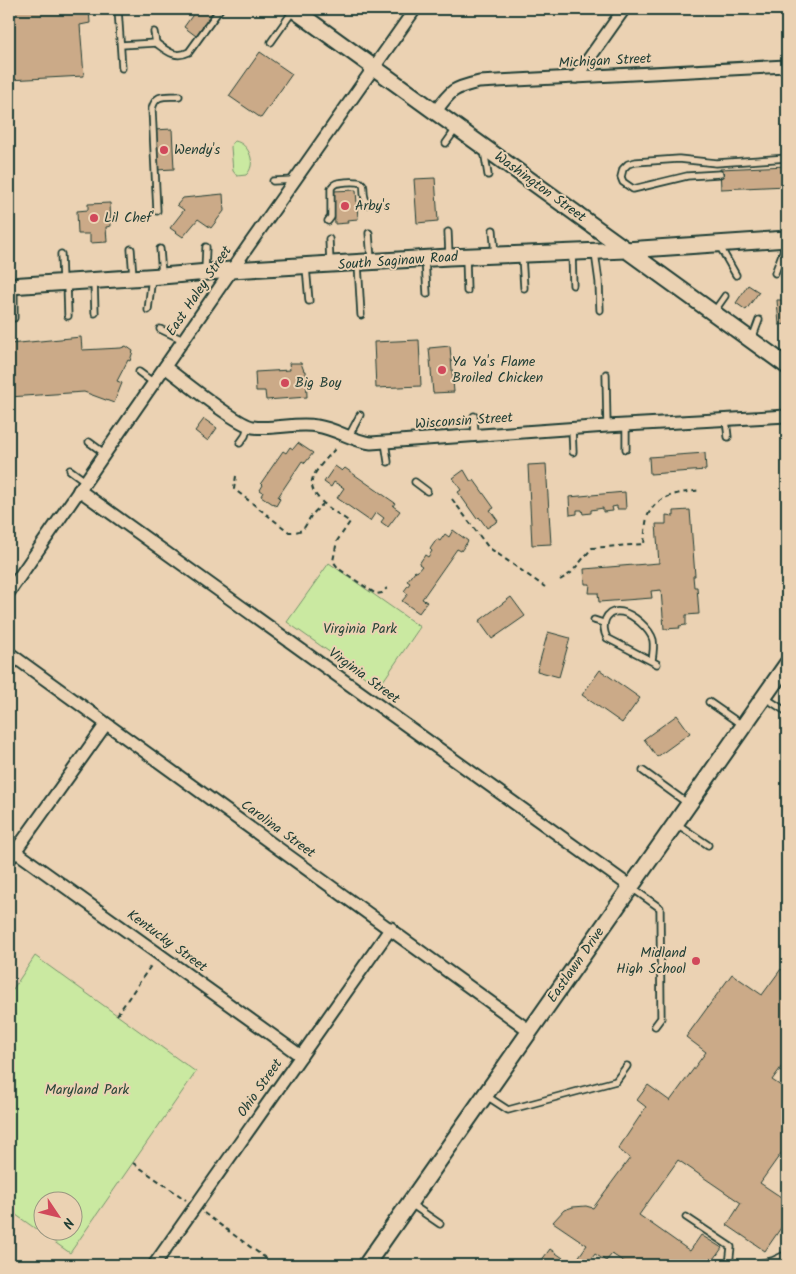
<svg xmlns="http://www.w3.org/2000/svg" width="796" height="1274" font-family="Kalam,sans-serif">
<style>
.green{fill:#cae9a1;stroke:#74936a;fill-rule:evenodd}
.building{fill:#cbaa88;stroke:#1f3d34}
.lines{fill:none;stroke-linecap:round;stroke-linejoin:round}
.lane-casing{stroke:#1f3d34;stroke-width:9}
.street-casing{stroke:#1f3d34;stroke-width:15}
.secondary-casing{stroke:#1f3d34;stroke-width:19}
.path{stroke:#1f3d34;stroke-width:2;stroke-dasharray:5 4;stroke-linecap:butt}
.lane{stroke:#ebd2b3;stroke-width:5.5}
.street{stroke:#ebd2b3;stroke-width:11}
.secondary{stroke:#ebd2b3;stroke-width:15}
.poi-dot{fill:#d1495b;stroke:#ebd2b3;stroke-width:2}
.labels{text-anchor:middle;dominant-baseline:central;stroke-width:4;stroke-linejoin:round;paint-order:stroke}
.street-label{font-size:14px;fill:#1f3d34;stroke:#ebd2b3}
.poi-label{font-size:14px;fill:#1f3d34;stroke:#ebd2b3;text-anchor:start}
.park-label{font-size:14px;fill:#284639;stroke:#ebd2b3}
</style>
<rect width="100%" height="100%" fill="#ebd2b3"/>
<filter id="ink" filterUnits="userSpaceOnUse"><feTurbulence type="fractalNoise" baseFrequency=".02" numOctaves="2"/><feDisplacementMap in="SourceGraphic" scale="10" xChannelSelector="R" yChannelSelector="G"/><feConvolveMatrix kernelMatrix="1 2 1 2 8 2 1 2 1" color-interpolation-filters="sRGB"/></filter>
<g filter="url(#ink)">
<g class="green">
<path d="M235,141C250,144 257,165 246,175L237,176L233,171L231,147L232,143Z"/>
<path d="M329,563L420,627L379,687L287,622Z"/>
<path d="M35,956L196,1072L70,1253L9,1210V995ZM42,1202H72V1232H42Z"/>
</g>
<g class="building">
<path d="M9,9H89L90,23L80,25L84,76L9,80Z"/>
<path d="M197,9H215L207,19L209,20L206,25L204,24L196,36L184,27Z"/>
<path d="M349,9H363L358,15Z"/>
<path d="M260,52L292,74L261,118L229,96Z"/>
<path d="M172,129L174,169L156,170L154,130Z"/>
<path d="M787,166V186L721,189L720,169Z"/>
<path d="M435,178L438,221L417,223L414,179Z"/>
<path d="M356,190L358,219L347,220L348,223L335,224L333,191Z"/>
<path d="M223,194L224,211L211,228L198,219L183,237L170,228L184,210L177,205L183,198Z"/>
<path d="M110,203L111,226L106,227L107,242L90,243V234H78L77,211L88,210V204Z"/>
<path d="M748,285L759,292L746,310L736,303Z"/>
<path d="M777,300H787V324L779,325Z"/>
<path d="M81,337L82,350L121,348L126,346L133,351L130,361L128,360L117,381L122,383L114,403L84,392L9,397V344Z"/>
<path d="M419,340L421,386L376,388L374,342Z"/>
<path d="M450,346L454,392L433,393L429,348Z"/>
<path d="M289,363H301L304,371H306L307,397L266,400L265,391H256L255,372L290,370Z"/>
<path d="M204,419L217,428L208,441L195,431Z"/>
<path d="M298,443L313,453L305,463L302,461L278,497L280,499L276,506L261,496L263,492L260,490L263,485L261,483L283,451L286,453L290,447L293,449Z"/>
<path d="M705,453L706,470L650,474L649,457Z"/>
<path d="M546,464L551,544L532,545L528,465Z"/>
<path d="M335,466L342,471L345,468L395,503L393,506L400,511L388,527L381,522L384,518L376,512L370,521L337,498L344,488L334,482L331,487L324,482Z"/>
<path d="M464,470L471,482L474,480L494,508L490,510L498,521L487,528L479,517L477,519L458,492L461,490L453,478Z"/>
<path d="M625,492L626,509H617V506L612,507L613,511L603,512V508L591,510V513L583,514L582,510H577V514L570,515L569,497Z"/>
<path d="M690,510L695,576H693L694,587H697L699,614L686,615V625L679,626L680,628L664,629L661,590L651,591L652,598L599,602L598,593H589L590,584H585L584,569L659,563L656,524H666V515L674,516V511Z"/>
<path d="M453,530L468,541L461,551L457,549L422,599L427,602L419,613L402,601L408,594L404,591L410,583L407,581L415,571L417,572L422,566L419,564L425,555L428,557L432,551L430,549L437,539L440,541L445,534L449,537Z"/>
<path d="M511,597L525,616L492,639L479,621Z"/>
<path d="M548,632L570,638L559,677L537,671Z"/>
<path d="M600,670L640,698L622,723L582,695Z"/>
<path d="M677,715L690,733L657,757L644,739Z"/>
<path d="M781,969L787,974V1063L785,1062L772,1080L787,1090V1145L760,1183L787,1201V1219L765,1251L727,1225L741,1203L678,1160L639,1215L690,1251L701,1235L722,1248L710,1265H629L612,1254L606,1261L595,1254L587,1265H538L550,1249L573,1265L587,1245L553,1222L564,1210L573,1207L586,1206L593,1208L630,1158L618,1149L646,1107L637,1100L648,1085L670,1101L706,1052L686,1037L732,974L762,995Z"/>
</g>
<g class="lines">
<defs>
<g id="lane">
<path d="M118,9L122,68"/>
<path d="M154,32L156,43C167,51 175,59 189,52L220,9"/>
<path d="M271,42L293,11"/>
<path d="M121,45L156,43"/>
<path d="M446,143L456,129"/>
<path d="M484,150L488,175"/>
<path d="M720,174L687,176L633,189L623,182L621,177L623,169L628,164L636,162L679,159L716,163L787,158"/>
<path d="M273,181L295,180"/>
<path d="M157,211L152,109C156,93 165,97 179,96"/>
<path d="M328,221L331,217V188C335,182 339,183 346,182C375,180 357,190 368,204"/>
<path d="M493,230L495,255"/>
<path d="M448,232L449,255"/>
<path d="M369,233L371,260"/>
<path d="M329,239L330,264"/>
<path d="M719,245L736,275"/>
<path d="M131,249L133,277"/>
<path d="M160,249L162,274"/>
<path d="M595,253L599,282L600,310"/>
<path d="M61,254L62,282"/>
<path d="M572,254L573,285"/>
<path d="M466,256L467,291"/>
<path d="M522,256L524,288"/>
<path d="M425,259L427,294"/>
<path d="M358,264L361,315"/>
<path d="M306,267L309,301"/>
<path d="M205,272L206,247"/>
<path d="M775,273L787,241"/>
<path d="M94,281L95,313"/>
<path d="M67,283L68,316"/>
<path d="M14,288V318"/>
<path d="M148,310L152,277"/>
<path d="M713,313L725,296"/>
<path d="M160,329L183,340"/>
<path d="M752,339L759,320"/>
<path d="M139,372L154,383"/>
<path d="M606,374L607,426"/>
<path d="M474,416L475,436"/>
<path d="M726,420L728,437"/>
<path d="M626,425V449"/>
<path d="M572,429L573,452"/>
<path d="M349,436L360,415"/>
<path d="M89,442L104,453"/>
<path d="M385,442L388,462"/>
<path d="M240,443L245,436L248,426"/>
<path d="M70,470L85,481"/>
<path d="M415,482L427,491"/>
<path d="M594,620L603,623"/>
<path d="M652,660C653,654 654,646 653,640C650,629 633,614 622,612C604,609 601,626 607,638L657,664"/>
<path d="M764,697L787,712"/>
<path d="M709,702L742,725"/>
<path d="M643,771L687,803"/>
<path d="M677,824L708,845"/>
<path d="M632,888L660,908L661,1018L655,1026"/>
<path d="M485,1095L508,1110L616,1081L627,1066"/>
<path d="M411,1204L440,1224"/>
<path d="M686,1217L731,1247L729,1265"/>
<path d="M753,1265L772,1261L787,1254"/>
</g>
<g id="street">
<path d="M576,77L624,9"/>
<path d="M436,111C451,90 453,88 479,82L787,66"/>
<path d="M165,367C181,379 237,425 253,427C274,430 296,422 317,426C337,429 352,441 371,443L607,426L787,416"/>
<path d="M79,490L631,887"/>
<path d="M9,592L249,245L415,9"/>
<path d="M9,653L530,1031"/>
<path d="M15,851L301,1056"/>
<path d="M9,860L106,724"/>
<path d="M154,1265L391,928"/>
</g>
<g id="secondary">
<path d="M293,9L787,366"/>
<path d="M9,286L162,276L231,270L449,257L626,250L787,239"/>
<path d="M366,1265L787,664"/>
</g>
</defs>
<use href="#lane" class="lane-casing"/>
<use href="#street" class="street-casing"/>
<use href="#secondary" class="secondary-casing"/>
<g class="path">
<path d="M335,449C329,456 317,468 313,477C305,496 337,513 350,522L337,541L333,561L339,569L376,594L382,593L387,588"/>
<path d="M236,476L234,489L289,532C305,532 303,529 311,516C314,512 319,508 323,504"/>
<path d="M452,499L488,547L545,587"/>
<path d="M560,580L571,573L592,548L644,544C645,535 645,523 648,515C658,494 680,493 701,490"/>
<path d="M117,1015L152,964"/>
<path d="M133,1163L186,1200"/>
<path d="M204,1213L275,1265"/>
</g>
<use href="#lane" class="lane"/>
<use href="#street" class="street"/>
<use href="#secondary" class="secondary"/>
</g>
</g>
<g class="poi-dot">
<circle cx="164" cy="150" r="5"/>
<circle cx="345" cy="206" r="5"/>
<circle cx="94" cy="218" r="5"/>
<circle cx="442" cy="370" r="5"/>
<circle cx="285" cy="383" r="5"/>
<circle cx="696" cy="961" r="5"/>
</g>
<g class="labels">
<g class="street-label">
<text transform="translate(605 61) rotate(-3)">Michigan Street</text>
<text transform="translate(540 187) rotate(36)">Washington Street</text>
<text transform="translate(398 261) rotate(-4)">South Saginaw Road</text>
<text transform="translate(199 291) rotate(-56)">East Haley Street</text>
<text transform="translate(464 421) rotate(-4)">Wisconsin Street</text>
<text transform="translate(364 676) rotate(36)">Virginia Street</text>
<text transform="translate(278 829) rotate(36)">Carolina Street</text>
<text transform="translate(167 941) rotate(36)">Kentucky Street</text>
<text transform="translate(576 965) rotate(-55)">Eastlawn Drive</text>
<text transform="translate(260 1088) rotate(-55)">Ohio Street</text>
</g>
<g class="poi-label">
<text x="174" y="150">Wendy's</text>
<text x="355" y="206">Arby's</text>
<text x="104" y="218">Lil Chef'</text>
<text x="452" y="362">Ya Ya's Flame<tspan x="452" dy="16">Broiled Chicken</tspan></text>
<text x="295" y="383">Big Boy</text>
<text x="686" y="953" text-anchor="end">Midland<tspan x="686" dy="16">High School</tspan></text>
</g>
<g class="park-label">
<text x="360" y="629">Virginia Park</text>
<text x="87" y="1090">Maryland Park</text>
</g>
</g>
<rect width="796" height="1274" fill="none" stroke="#ebd2b3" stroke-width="30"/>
<rect x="15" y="15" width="766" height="1244" fill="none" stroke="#1f3d34" stroke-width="2" filter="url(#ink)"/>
<g transform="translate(58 1216) rotate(125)"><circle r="24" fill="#ebd2b3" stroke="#999680"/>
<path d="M0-4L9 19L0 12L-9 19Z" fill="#d1495b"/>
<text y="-8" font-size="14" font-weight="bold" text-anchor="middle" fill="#1f3d34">N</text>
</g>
</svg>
